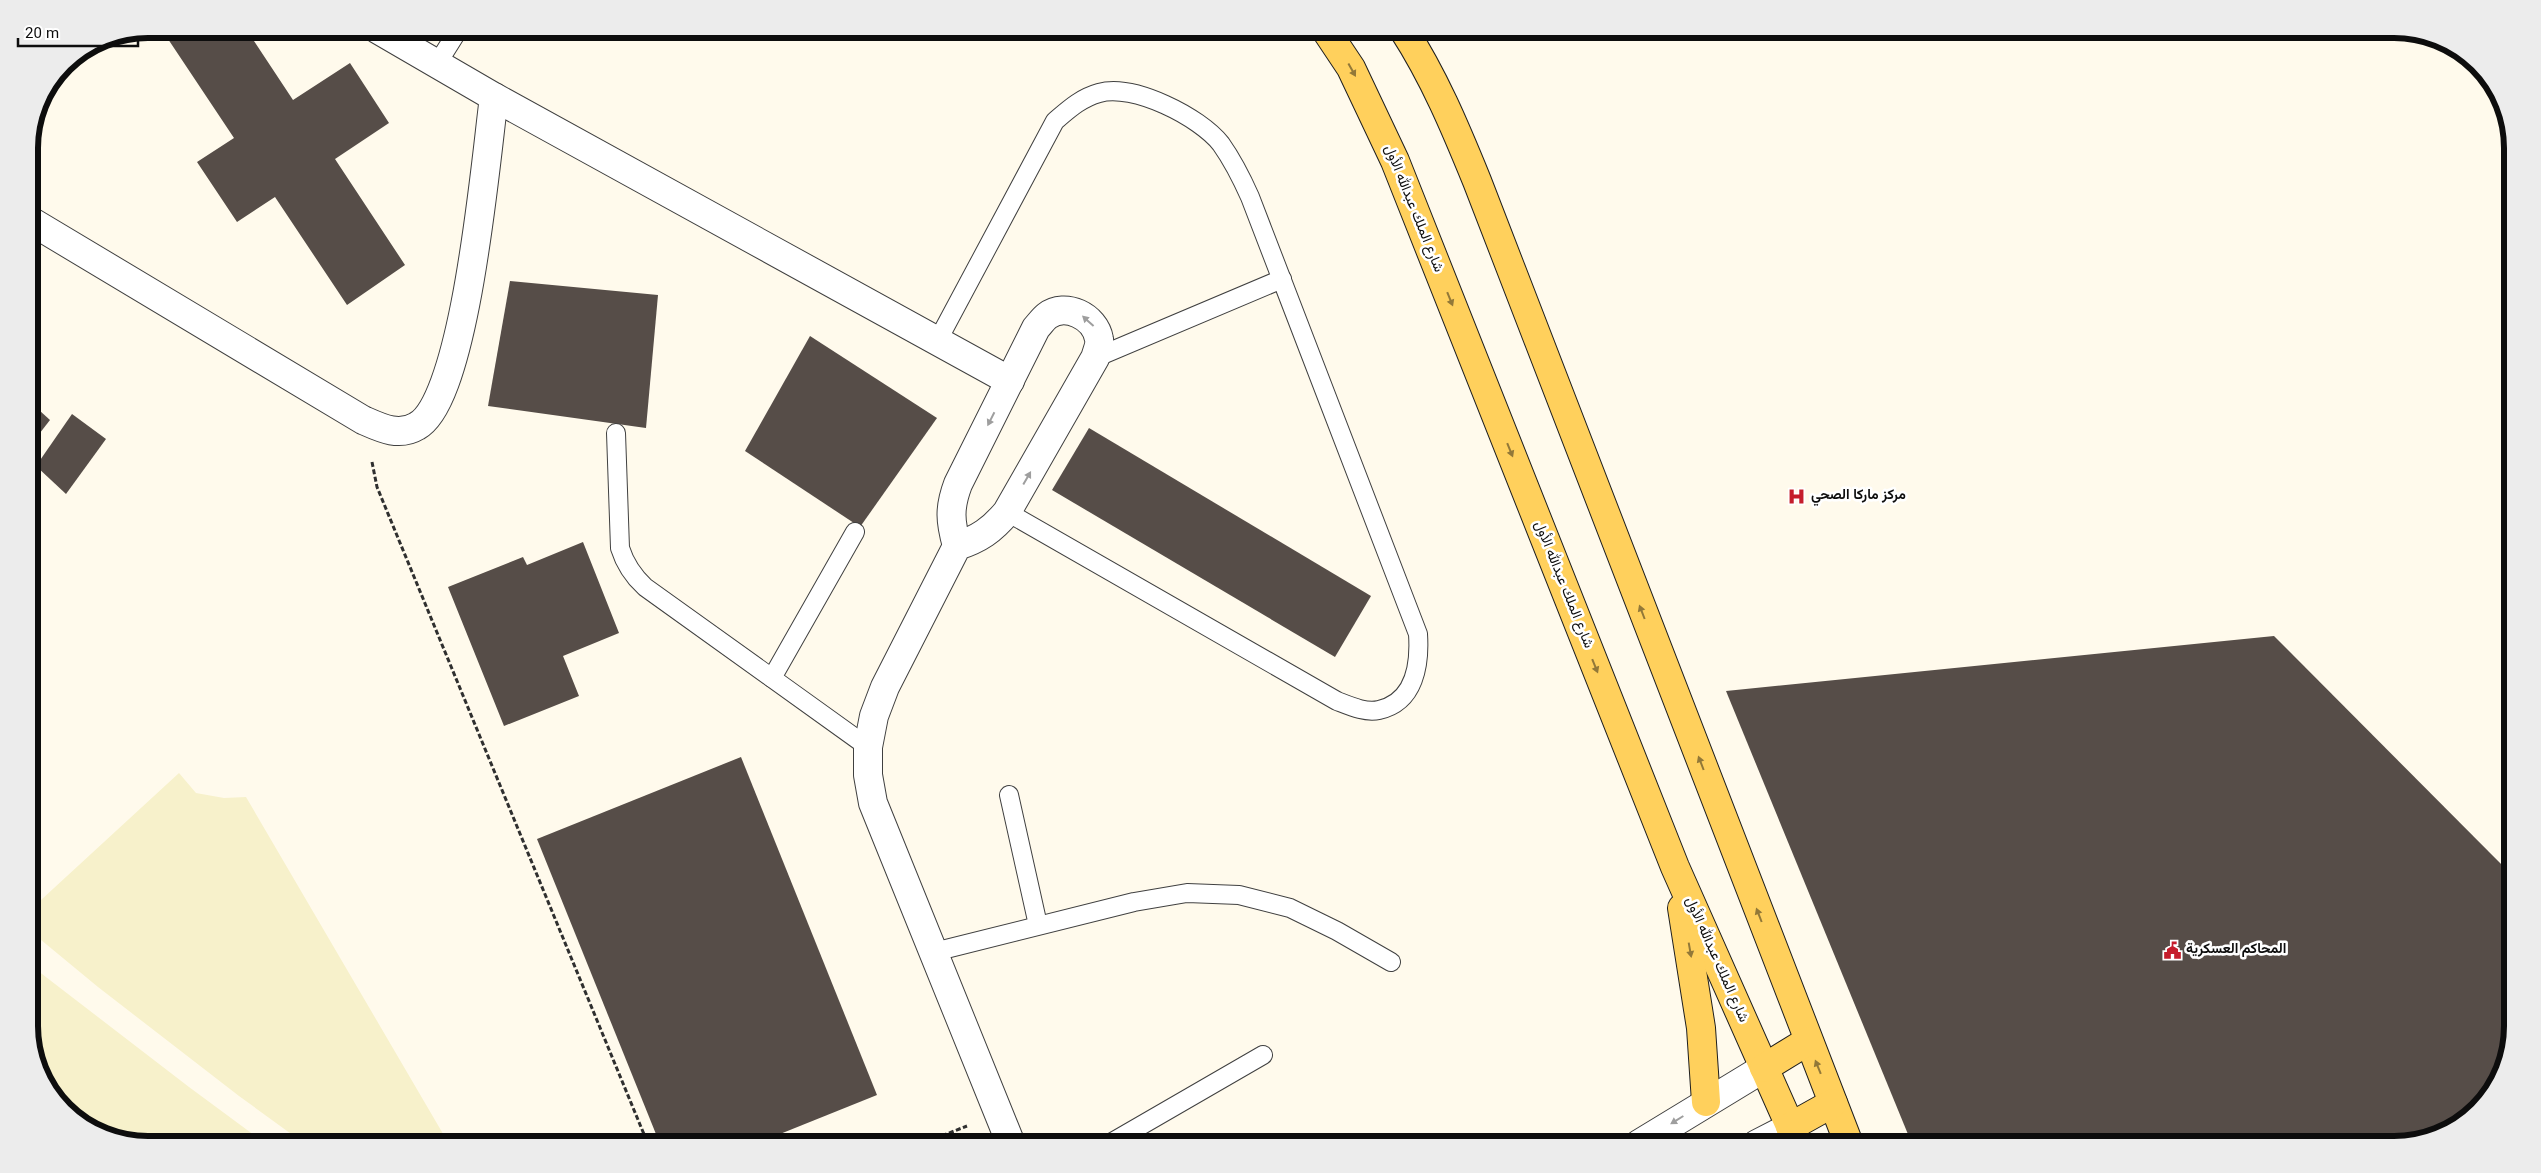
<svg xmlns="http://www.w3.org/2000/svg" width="2541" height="1173" font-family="Georgia,Vazirmatn,serif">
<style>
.farmland{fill:#f7f1cb}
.building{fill:#564d48}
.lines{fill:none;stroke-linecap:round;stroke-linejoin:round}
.service-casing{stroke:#404040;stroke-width:20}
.minor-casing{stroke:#404040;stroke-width:30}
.primary-casing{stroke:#1e1e1e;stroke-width:30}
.path{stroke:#2f2f2f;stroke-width:3;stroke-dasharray:5 2.5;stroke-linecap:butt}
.service{stroke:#fff;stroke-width:18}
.minor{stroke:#fff;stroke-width:28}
.primary{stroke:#ffd05c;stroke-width:28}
.oneway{fill:#927838}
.oneway2{fill:#9e9e9e}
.labels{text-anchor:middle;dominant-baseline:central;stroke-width:5;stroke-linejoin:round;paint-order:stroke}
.street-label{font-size:14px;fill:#0d0d0d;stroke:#fff}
.poi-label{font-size:14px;font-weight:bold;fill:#0d0d0d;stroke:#fff;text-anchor:start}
.rim{fill:none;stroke:#0d0d0d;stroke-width:6}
</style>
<rect width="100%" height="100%" fill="#fffaec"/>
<g class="farmland">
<path d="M179,773L196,793L224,798L246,797L449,1144H305L239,1096L98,987L29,930V911Z"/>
<path d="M29,964L189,1087L266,1144H147L102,1135L49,1092L29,1034Z"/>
</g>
<g class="building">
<path d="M164,29H246L293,100L350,63L389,123L335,159L405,265L347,305L275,197L237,222L197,162L234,138L162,30Z"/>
<path d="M510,281L658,295L646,428L488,406Z"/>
<path d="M810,336L937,418L860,527L745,451Z"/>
<path d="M29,401L50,420L29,447Z"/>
<path d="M72,414L106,439L66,494L36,466Z"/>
<path d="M1089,428L1371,596L1335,657L1052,490Z"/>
<path d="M583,542L619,633L563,656L579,696L504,726L448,587L523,557L527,565Z"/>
<path d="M2274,636L2512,875V1026L2503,1071L2459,1124L2394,1144H1912L1726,691Z"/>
<path d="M741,757L877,1095L755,1144H660L537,839Z"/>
</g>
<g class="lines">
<defs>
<g id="service">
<path d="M437,64L459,29"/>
<path d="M938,340L1055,121C1069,109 1081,98 1099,93C1133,83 1200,117 1221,144C1233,161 1242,179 1250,197L1418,634C1420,664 1415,702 1379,710C1365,713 1350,706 1337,701L1007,512"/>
<path d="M1095,358L1282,279"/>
<path d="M616,433L620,548C625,564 632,575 645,587L868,747"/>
<path d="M772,678L855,532"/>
<path d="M1009,795L1038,925"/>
<path d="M934,952L1134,902L1187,893L1239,895L1290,908L1337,931L1391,962"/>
<path d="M1109,1144L1263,1055"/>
</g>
<g id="minor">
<path d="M377,29L494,97L1010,381"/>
<path d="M29,220L363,420C381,428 399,437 417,426C466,399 486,156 494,97"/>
<path d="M957,546C979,539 992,530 1007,512L1095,358C1097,352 1100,344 1099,339C1095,316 1065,302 1047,316C1043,319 1039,325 1036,328L958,484C949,508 950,521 957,546L885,687L874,716L868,747V775L873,803L1011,1144"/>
<path d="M1639,1144L1764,1068"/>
<path d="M1757,1144L1790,1127"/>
</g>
<g id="primary">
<path d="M1325,29L1351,68L1395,161L1675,867L1798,1144"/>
<path d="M1403,29C1434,77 1455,127 1477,181L1849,1144"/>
<path d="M1682,908L1701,1028L1706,1102"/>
<path d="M1764,1068L1808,1041"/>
<path d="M1790,1127L1833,1103"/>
</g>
</defs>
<use href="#service" class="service-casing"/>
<use href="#minor" class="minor-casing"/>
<use href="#primary" class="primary-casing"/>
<g class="path">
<path d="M372,462L377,487L648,1144"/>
<path d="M921,1144L967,1126"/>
</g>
<use href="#service" class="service"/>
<use href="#minor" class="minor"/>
<use href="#primary" class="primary"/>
</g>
<defs><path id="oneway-solid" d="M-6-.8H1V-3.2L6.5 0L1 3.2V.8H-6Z" transform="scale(1.25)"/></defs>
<g class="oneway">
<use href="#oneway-solid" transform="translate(1352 70) rotate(61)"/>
<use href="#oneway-solid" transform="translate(1450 299) rotate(68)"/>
<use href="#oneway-solid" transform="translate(1510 450) rotate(68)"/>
<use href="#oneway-solid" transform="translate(1642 612) rotate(-111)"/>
<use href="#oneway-solid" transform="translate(1595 666) rotate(68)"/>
<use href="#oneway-solid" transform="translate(1701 763) rotate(-111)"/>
<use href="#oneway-solid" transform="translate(1759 915) rotate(-111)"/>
<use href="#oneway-solid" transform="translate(1690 950) rotate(80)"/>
<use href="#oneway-solid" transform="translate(1818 1067) rotate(-112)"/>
</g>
<g class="oneway2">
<use href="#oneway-solid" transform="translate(1088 321) rotate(-138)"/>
<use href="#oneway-solid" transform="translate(991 419) rotate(117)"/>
<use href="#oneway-solid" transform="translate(1027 478) rotate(-60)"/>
<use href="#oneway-solid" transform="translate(1677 1120) rotate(148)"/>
</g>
<defs>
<symbol id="hospital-bare" viewBox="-9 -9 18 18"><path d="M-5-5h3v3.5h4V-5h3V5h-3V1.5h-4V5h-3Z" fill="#c51d2c" stroke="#fff" stroke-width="2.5" paint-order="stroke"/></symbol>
<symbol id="civic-bare" viewBox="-9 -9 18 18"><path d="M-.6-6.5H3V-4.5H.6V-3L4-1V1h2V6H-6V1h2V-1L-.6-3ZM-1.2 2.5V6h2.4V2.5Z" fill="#c51d2c" stroke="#fff" stroke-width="2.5" paint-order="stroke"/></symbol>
</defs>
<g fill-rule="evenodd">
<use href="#hospital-bare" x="1784" y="484" width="25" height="25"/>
<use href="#civic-bare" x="2160" y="938" width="25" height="25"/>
</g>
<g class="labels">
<g class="street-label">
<text transform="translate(1413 209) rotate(68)">شارع الملك عبدالله الأول</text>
<text transform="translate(1563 585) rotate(68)">شارع الملك عبدالله الأول</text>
<text transform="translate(1716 960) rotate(66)">شارع الملك عبدالله الأول</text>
</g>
<g class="poi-label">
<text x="1811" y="496">مركز ماركا الصحي</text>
<text x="2186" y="950">المحاكم العسكرية</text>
</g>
</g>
<path d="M0 0H2541V1173H0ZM148 38H2394A110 110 0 0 1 2504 148V1026A110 110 0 0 1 2394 1136H148A110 110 0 0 1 38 1026V148A110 110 0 0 1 148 38Z" fill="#ececec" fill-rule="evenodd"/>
<path class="rim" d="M148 38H2394A110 110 0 0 1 2504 148V1026A110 110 0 0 1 2394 1136H148A110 110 0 0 1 38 1026V148A110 110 0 0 1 148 38Z"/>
<path d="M18 38v8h120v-8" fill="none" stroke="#0d0d0d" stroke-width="2.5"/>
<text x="25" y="38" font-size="15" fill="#0d0d0d" stroke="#ffffff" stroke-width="4" paint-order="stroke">20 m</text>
</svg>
